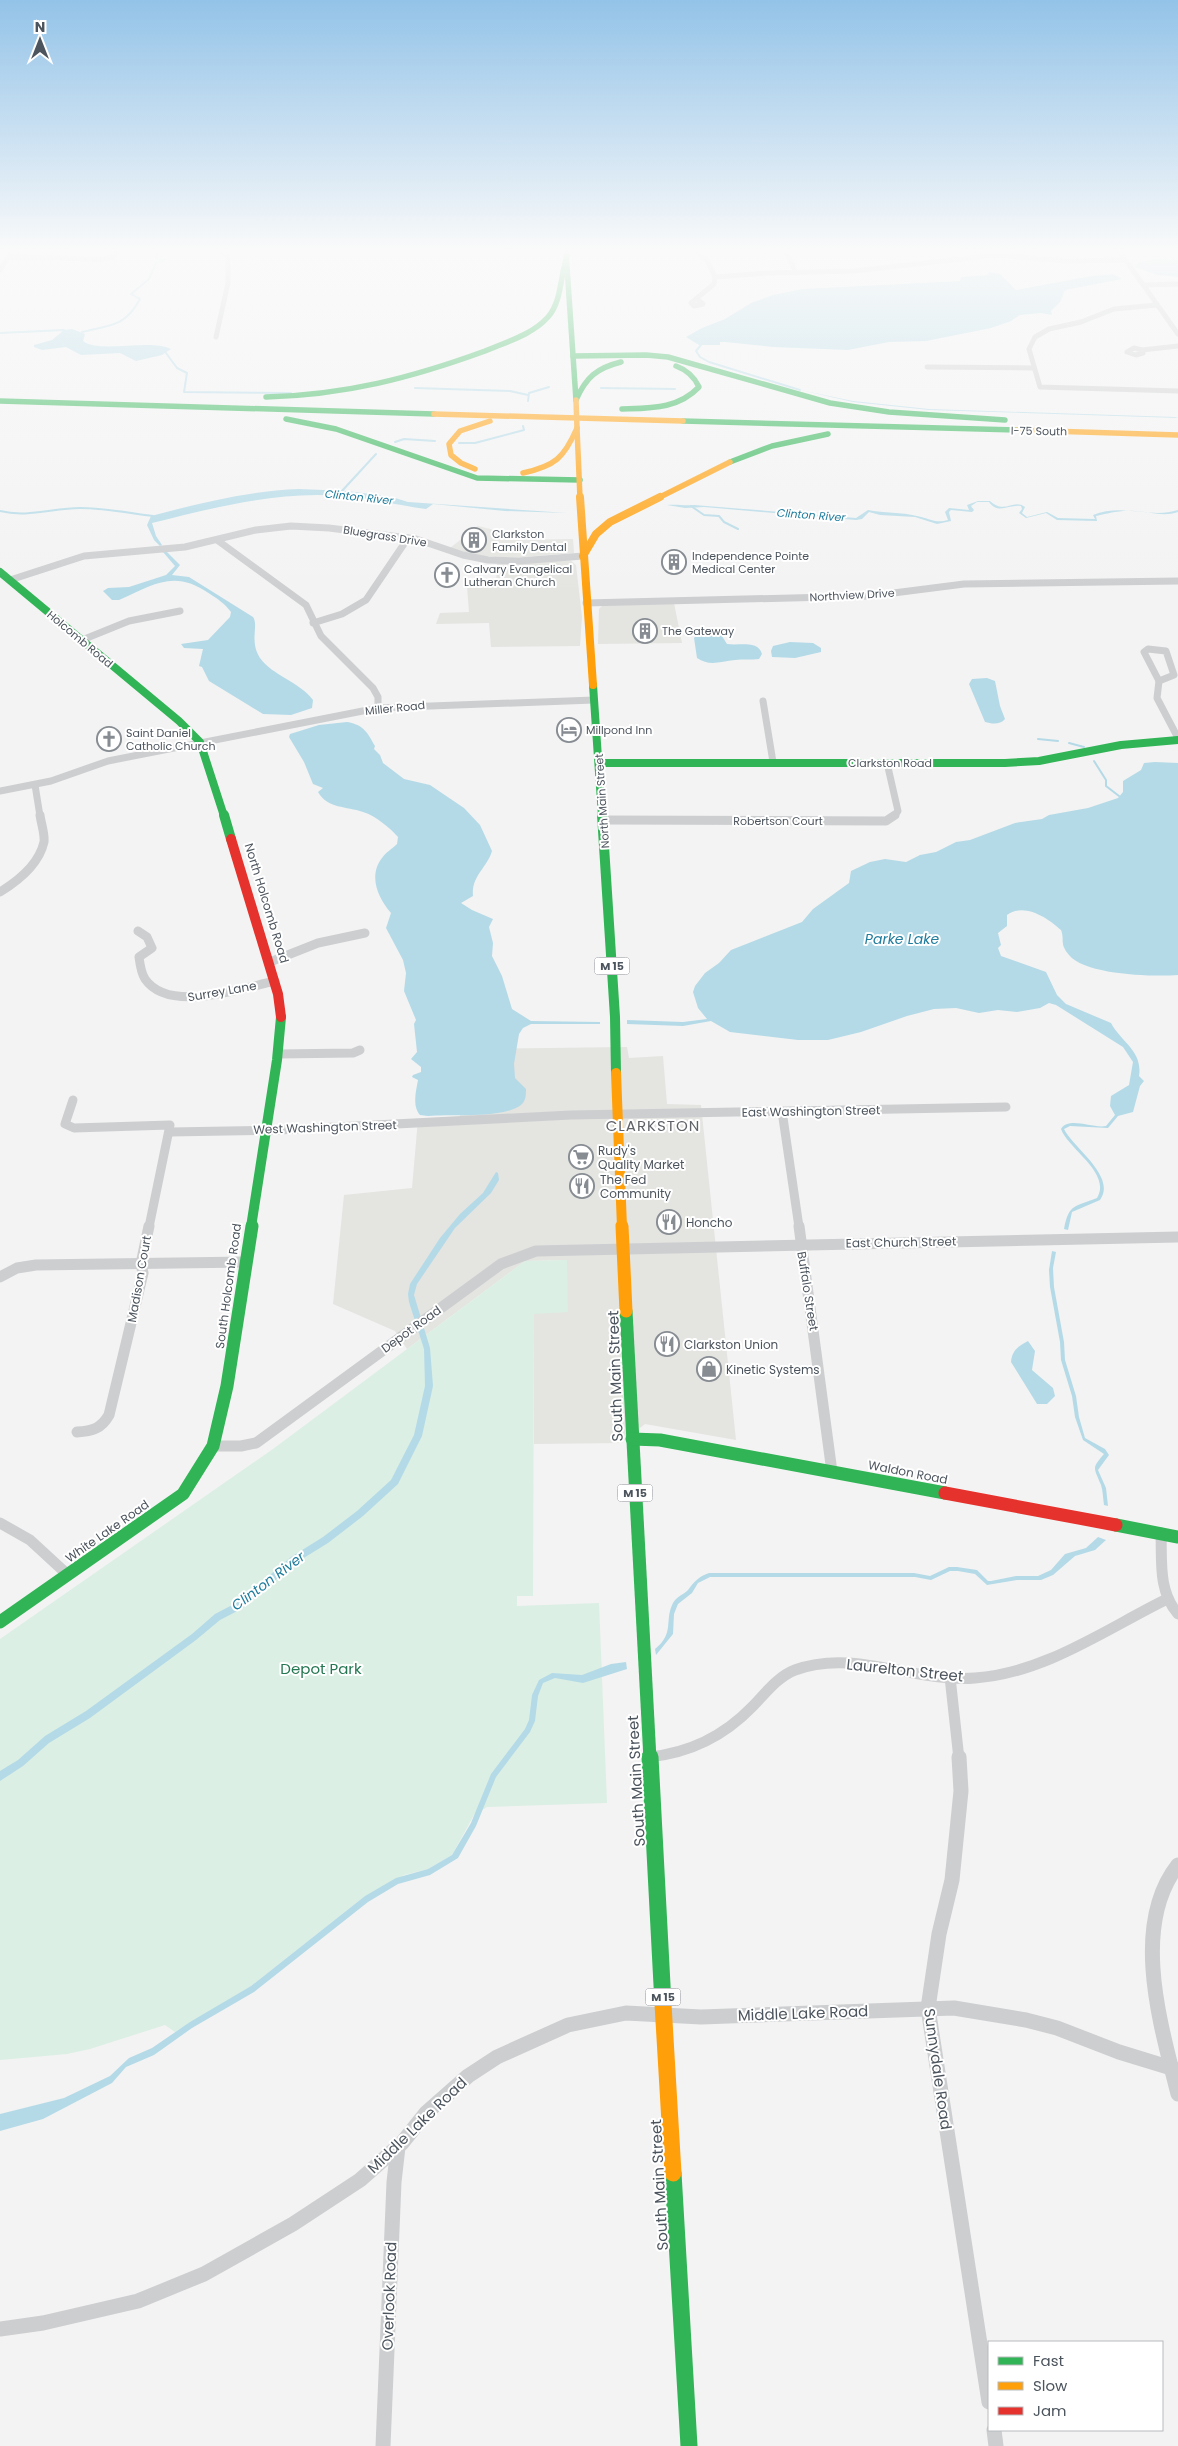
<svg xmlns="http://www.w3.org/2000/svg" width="1178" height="2446" font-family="Poppins,sans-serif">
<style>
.commercial{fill:#e4e4e1}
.green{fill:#dbefe4}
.water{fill:#b4dae7}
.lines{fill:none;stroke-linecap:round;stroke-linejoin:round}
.stream{stroke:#b4dae7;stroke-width:2}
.street-far4{stroke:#cdced0;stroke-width:5}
.street-far3{stroke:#cdced0;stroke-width:7}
.street-far2{stroke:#cdced0;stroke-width:9}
.street-far1{stroke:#cdced0;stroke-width:11}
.street{stroke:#cdced0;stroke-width:15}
.fast-far4{stroke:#30b455;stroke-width:5.5}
.fast-far3{stroke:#30b455;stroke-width:8}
.fast-far2{stroke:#30b455;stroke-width:10}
.fast-far1{stroke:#30b455;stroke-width:13}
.fast{stroke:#30b455;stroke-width:17}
.slow-far4{stroke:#ff9f0a;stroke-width:5.5}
.slow-far3{stroke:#ff9f0a;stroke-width:8}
.slow-far2{stroke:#ff9f0a;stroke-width:10}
.slow-far1{stroke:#ff9f0a;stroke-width:13}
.slow{stroke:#ff9f0a;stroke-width:17}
.jam-far1{stroke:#e5322d;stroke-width:10}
.jam{stroke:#e5322d;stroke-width:13}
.slow-bridge{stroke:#ff9f0a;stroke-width:5.5}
.labels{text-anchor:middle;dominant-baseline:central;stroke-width:4;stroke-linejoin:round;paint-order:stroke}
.far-street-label{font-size:11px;fill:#4c545d;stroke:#fff}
.far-water-label{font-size:11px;font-style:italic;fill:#1f7c9d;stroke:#fff}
.far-poi-label{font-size:11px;fill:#4c545d;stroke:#fff;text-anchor:start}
.shield{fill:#fff;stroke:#82878e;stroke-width:1}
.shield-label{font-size:11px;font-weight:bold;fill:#4c545d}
.street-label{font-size:12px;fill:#4c545d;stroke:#fff}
.poi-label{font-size:12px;fill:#4c545d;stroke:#fff;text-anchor:start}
.water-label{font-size:14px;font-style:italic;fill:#1f7c9d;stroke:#fff}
.quarter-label{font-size:15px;letter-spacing:1px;fill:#5f6266;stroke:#fff}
.near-street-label{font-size:15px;fill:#4c545d;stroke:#fff}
.near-park-label{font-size:15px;fill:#247752;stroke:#fff}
</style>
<rect width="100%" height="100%" fill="#f3f3f3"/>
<g class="commercial">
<path d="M478,526L515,535L514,540L573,539L574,553L509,558L481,556L450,548Z"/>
<path d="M570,560L576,565L582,617L580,646L491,647L489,623L436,624L440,613L469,612L467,586L496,585L497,563Z"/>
<path d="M674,603L682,643L598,644L599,609L604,604Z"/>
<path d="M627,1047L629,1058L663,1056L667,1104L701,1105L736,1440L645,1424L621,1443L534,1444V1313L567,1260L525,1261L407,1349L395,1331L333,1304L344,1195L412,1188L418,1119L460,1117L461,1080L478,1049Z"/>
</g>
<path class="green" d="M567,1260L568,1312L534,1314L533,1596H517V1606L599,1603L607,1803L487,1807L474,1815L452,1855L428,1869L404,1875L365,1896L251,1986L175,2032L165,2025L90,2049L67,2054L0,2060V1639L273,1449L525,1261Z"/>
<g class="water">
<path d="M1156,259L1178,260V277L1157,275L1135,267L1139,262Z"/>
<path d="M989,272L1000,274L1016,290L1091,276L1113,274L1122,279L1065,290L1060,302L1051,311L1052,315L1041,313L1020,315L1011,321L991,328L926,341L889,342L848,350L773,347L725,342H720V345H699L686,337L702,328L725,319L751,303L773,295L803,289L960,281L961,277L987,275Z"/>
<path d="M72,329L85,334L83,341C99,354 150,338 171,349L162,355L136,361L120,353L81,355L66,347L42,350L34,347V345L52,340L64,330Z"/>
<path d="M800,390L853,401L929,409L1175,417L1178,418L929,410L853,402Z"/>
<path d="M299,489L347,491L392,497L408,502L567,513L505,511L433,504L426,509C397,505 369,498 340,496C276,491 213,508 152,523L156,536L162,545L160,546L154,540L147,525L151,516C200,503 248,491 299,489Z"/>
<path d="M978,501H990C1005,515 1013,498 1025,507L1022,513L1027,517L1047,512L1058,518L1095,519L1093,515C1122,503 1151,519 1178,510V512C1164,517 1150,512 1135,511C1121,510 1110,513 1096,516L1097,521L1057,520L1046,513L1026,518L1019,513L1022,509L1021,506C1009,504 998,515 989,502H977L971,506L974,510L972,512L951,510L949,512L951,521L937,524L915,517L880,515L869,512L862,519L856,520L704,507L685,508L667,505C677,504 685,506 694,505L856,518L868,510C884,513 901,512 917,516C928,518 936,524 948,520L945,512L949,508L969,510L967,505Z"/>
<path d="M166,551L180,565L172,575L189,577L253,617C259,625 249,641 260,658C273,676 300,682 313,700L312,708L291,715L263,714L209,681L202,667L199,666L203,649L184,648L181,644L208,640L230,617L231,612C225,604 218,599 210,594C175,569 154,584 119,600H112L103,591L108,588L129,587L166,575L175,566L163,552Z"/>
<path d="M708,630L720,633L727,644C739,646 758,640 762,654L759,659C751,660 743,659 735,660C721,661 710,667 697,658L694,638L698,633Z"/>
<path d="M790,642L813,643L821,648V652L795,658L772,657L771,651L773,646Z"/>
<path d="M987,678L995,681L1000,706L1005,719C1000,725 992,724 985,722L969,684L972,679Z"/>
<path d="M347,722C364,725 367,732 375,746L374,749L380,755L383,763L404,779L430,785L464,808L480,825L492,851C487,868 471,876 473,896L461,903L472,910L493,919L489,927L493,943L492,956L502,976L512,1009L531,1021L600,1022V1024H531L523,1028L519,1034L514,1064L515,1078L526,1089C526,1094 526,1100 522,1104C506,1119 451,1114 428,1116L420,1115C412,1106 416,1091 418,1080L412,1077L413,1075L421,1072V1067L411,1059L417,1052L414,1024L416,1020L404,991L406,973L403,960L386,928L391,913C378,898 368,876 382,858C386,852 392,849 397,844L398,837C390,828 376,816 363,812C346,806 328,809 318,792L323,788L313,784L304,762L289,737L290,734L319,725Z"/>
<path d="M1155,762L1178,763V975C1153,977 1085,975 1069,955C1059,943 1065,940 1061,930C1048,918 1024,902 1007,915V926L998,933L1001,945L998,948L1001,956L1046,972L1057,995L1066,1004L1111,1023C1121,1042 1143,1051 1139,1076L1144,1081L1140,1086L1133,1112L1118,1116L1108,1128L1070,1126L1064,1129C1073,1148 1117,1176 1100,1200L1072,1212L1068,1230L1064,1229C1069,1203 1075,1207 1097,1198C1112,1173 1068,1149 1061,1129C1069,1116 1093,1129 1106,1126L1115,1115L1110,1106L1111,1096L1129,1085L1133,1062L1123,1047L1056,1005L1049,1003L1040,1008L1017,1012L998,1010L979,1013L956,1008L934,1009L907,1016L861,1032L828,1040H798L730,1032L711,1021L683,1026L627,1024V1020L683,1022L707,1019L698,1008L693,992L695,986L705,973L719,963L731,950L802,922L813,909L849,883L851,871L870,862L885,859L906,862L920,855L936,852L956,842L970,840L1015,823L1042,819L1049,815L1088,808L1118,798L1123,792V781L1141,770L1144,763Z"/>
<path d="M496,1172L498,1173L499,1180L491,1193L455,1228L417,1284L414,1295L430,1348L433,1386L422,1436L398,1484L363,1516L328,1543L294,1564L243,1608L220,1620L196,1640L90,1718L49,1743L23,1766L0,1781V1771L18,1760L45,1736L86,1711L192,1634L215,1614L238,1602L291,1557L323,1537L357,1511L391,1480L414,1435L425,1386L424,1349L409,1302L408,1294L410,1284L440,1238L460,1214L483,1193Z"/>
<path d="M1052,1251L1056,1252L1053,1268L1054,1287L1064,1342L1065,1360L1076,1396L1079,1417L1085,1438L1105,1449L1109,1455L1098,1470L1106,1488L1108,1506L1104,1505C1103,1499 1103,1491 1101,1485C1094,1467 1091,1469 1104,1454L1083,1440L1075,1417L1072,1396L1061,1360L1060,1342L1050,1287L1049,1270Z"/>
<path d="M1028,1341L1035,1351L1032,1370L1053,1388L1055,1396L1047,1404H1037L1011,1362C1012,1351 1018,1346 1028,1341Z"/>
<path d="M1098,1537L1106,1540L1095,1550L1075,1556L1053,1575L1041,1580H1017L987,1585L975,1574L958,1571H950L931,1580L915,1577H710L698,1583L692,1593L678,1604L674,1614L673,1634L656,1655L655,1649C675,1633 664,1620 673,1603C677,1596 683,1595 688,1590C695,1581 698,1577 709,1573H914L930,1576L949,1567H957L977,1570L988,1581H991L1016,1576H1038L1051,1570L1065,1554L1086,1548Z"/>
<path d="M626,1662L627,1669L583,1683L555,1678L543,1683L538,1696L535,1721L530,1732L496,1777L476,1826L458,1858L430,1875L398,1884L368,1902L254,1992L192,2028L154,2055L126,2067L112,2083L43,2119L0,2131V2114L64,2098L110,2076L129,2058L152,2048L190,2022L251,1986L365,1896L396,1878L428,1869L452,1855L471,1823L491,1774L525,1729L529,1720L532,1695L539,1680L552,1673L582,1675L611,1664Z"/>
</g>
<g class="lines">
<g class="stream">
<path d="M82,332C110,325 125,327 140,299L131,294L149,279L156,263L165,260L156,258L157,252"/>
<path d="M0,333L64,330"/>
<path d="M701,345L696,351L700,357L709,362L800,390"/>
<path d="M166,353L177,368L187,373L184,392L291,393"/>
<path d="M415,388L510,391L528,395"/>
<path d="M601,388L675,389"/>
<path d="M528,401L529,393L549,387"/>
<path d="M395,442L404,439L435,441"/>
<path d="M459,443H475L524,430L523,426"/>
<path d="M341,492L376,454"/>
<path d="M691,506L704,515L719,516L724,522L738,529"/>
<path d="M0,511C27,518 53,508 80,508C104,508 129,513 153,516"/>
<path d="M1038,739L1058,741"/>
<path d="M1069,743L1084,747"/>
<path d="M1094,761L1106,780V786L1119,796"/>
</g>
<g class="street-far4">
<path d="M696,252L707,260L715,277"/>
<path d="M786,252L796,273"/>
<path d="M1120,252L1178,334"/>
<path d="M8,257L102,259L113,257L116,252"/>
<path d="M0,270L11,253"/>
<path d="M715,277L767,273L854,271L996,255L1065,261L1125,260"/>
<path d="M1143,285L1178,284"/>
<path d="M697,299L703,304L694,306L691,303L714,284L715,277"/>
<path d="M1157,305L1114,309L1081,322L1049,329L1035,337L1029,349L1040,387L1178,391"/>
<path d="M216,337L228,283V256L223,252"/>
<path d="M1134,348L1142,350L1143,353L1136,355L1127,352Z"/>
<path d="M1142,350L1178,346"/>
<path d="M927,367L1034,368"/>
</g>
<g class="street-far3">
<path d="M217,540L306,605L321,636L373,688L378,697V708"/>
<path d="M10,580L84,556L185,547L256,530L291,526L329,528L416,539L463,555L488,560L519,561L583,556"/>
<path d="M586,603L870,596L964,584L1178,581"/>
<path d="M313,623L342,614L366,600L408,538"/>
<path d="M82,640L129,621L180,611"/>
<path d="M1148,649L1166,651L1174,675L1159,681L1144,652Z"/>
<path d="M1159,681L1157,698L1178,738"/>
<path d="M763,701L773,762"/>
<path d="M887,763L898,811L894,816"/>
<path d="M35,785L40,816"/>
<path d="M0,791L51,781L108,761L378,708L594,700"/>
</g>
<g class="street-far2">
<path d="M604,820L886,821L895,815"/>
<path d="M0,892C18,881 39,864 44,842C45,834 41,823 40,815"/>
<path d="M138,931L147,937L152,948L139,957C140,965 141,973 145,979C169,1014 242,988 275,981"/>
<path d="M270,962L318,943L365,933"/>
<path d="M278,1054L353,1053L360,1050"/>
<path d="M73,1100L65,1124L74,1128L170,1125L149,1227"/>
<path d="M782,1111L799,1227"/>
<path d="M170,1132L278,1130L571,1115L1006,1107"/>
</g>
<g class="street-far1">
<path d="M799,1226L832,1472"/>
<path d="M0,1277L17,1268L36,1265L246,1262"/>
<path d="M77,1432C92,1431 101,1429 109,1415L143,1273L141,1264L149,1226"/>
<path d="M213,1446H241L256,1443L501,1264L536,1251L1178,1237"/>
<path d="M0,1523L30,1540L68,1575"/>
<path d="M1161,1533C1162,1561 1158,1591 1178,1614"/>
<path d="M950,1677L959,1759"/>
<path d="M649,1757C689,1753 724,1736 752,1707C765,1694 777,1677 795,1670C854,1648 915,1683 975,1678C1045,1673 1106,1629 1167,1599"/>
</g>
<g class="street">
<path d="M959,1757L961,1791L952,1880L939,1934L928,2008L989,2402"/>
<path d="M1178,1865C1130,1926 1161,2026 1178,2094"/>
<path d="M0,2329L43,2323L138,2301L204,2274L293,2224L360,2180L402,2143L426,2113L468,2076L497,2057L568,2025L626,2013L701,2017L954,2008L1026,2020L1057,2028L1119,2052L1178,2070"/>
<path d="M994,2430L996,2446"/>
<path d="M383,2446L394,2182L398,2147"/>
</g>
<g class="fast-far4">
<path d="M566,252L576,400"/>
<path d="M573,356L646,355L668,357L830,403L889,412L1005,420"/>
<path d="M266,397C345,395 411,378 485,351C506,342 532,335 548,317C562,301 560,276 567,256"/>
<path d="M576,400C586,377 597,368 621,362"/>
<path d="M0,401L434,414"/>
<path d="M622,409C651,408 678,409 699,387C694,376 687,370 676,366"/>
<path d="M286,419L336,429L477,478L580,480"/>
<path d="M683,421L1017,430"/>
<path d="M730,462L772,446L828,434"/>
</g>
<g class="fast-far3">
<path d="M0,572L179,721L200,742L224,816"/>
<path d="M593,685L602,816"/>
<path d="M599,763H1005L1039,761L1121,745L1178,740"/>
</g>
<g class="fast-far2">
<path d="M224,815L231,839"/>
<path d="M602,815L615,1017L616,1073"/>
<path d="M251,1227L277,1060L281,1017"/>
</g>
<g class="fast-far1">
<path d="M626,1311L650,1759"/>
<path d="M632,1439L660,1440L945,1493"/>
<path d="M1116,1525L1178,1537"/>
<path d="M0,1622L183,1494L213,1446L227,1386L252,1226"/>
</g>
<g class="fast">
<path d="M650,1757L663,2004"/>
<path d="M673,2173L689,2446"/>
</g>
<g class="slow-far4">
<path d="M434,414L683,421"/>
<path d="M577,428L580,498"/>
<path d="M1017,430L1178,435"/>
<path d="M475,469L461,463L451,455L449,444L460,431L490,421"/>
<path d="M523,473C555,466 564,458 577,428"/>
<path d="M658,498L730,462"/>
</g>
<g class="slow-far3">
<path d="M580,497L593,685"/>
<path d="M583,556L596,534L610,522L660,497"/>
</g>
<path class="slow-far2" d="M616,1073L622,1227"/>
<path class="slow-far1" d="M622,1226L626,1311"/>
<path class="slow" d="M663,2004L673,2173"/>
<path class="jam-far1" d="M231,839L278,994L281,1017"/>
<path class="jam" d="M945,1493L1116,1525"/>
<path class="slow-bridge" d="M576,400L577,428"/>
</g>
<linearGradient id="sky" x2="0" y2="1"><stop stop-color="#93c3e8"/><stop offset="0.42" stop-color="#fafafa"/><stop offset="1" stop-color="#fafafa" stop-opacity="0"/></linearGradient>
<rect width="1178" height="594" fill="url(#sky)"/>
<defs>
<symbol id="building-ring" viewBox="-11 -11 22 22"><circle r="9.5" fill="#fff" stroke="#868c92" stroke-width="1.5"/><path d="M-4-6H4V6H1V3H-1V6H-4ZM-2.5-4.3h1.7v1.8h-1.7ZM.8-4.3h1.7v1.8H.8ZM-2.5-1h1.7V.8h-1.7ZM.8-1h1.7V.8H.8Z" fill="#868c92"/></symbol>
<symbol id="church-ring" viewBox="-11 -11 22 22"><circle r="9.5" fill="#fff" stroke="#868c92" stroke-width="1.5"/><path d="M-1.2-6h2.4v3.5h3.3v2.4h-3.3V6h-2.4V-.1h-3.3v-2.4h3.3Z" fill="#868c92"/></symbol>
<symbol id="hotel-ring" viewBox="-11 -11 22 22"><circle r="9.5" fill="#fff" stroke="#868c92" stroke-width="1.5"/><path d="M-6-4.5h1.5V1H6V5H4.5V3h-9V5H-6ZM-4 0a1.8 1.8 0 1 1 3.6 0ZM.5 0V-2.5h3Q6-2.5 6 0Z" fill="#868c92"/></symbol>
<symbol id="supermarket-ring" viewBox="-11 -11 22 22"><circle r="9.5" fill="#fff" stroke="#868c92" stroke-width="1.5"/><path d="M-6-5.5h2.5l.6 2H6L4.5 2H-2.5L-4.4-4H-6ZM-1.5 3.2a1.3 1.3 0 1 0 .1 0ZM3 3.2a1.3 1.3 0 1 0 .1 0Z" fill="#868c92"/></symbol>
<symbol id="restaurant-ring" viewBox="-11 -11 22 22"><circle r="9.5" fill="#fff" stroke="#868c92" stroke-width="1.5"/><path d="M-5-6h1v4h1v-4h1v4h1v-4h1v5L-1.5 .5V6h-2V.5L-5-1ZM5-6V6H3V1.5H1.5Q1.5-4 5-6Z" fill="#868c92"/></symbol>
<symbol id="shop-ring" viewBox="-11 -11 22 22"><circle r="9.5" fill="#fff" stroke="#868c92" stroke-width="1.5"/><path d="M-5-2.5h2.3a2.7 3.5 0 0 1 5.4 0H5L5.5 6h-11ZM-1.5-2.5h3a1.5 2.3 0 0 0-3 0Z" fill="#868c92"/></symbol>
</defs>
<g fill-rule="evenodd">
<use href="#building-ring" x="460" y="526" width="28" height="28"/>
<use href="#building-ring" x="660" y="548" width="28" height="28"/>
<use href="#church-ring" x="433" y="561" width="28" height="28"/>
<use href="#building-ring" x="631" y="617" width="28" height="28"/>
<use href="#hotel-ring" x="555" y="716" width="28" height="28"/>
<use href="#church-ring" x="95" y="725" width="28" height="28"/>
<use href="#supermarket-ring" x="567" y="1143" width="28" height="28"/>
<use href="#restaurant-ring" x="568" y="1172" width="28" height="28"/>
<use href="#restaurant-ring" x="655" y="1208" width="28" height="28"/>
<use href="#restaurant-ring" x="653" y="1330" width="28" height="28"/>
<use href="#shop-ring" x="695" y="1355" width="28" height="28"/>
</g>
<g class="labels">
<g class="far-street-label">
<text transform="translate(1039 431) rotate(1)">I-75 South</text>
<text transform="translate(385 536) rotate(9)">Bluegrass Drive</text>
<text transform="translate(852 595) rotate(-3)">Northview Drive</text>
<text transform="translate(80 639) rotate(40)">Holcomb Road</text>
<text transform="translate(395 708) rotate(-6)">Miller Road</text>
<text x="890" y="763">Clarkston Road</text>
<text transform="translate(602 801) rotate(-94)">North Main Street</text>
<text x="778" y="821">Robertson Court</text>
</g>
<g class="far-water-label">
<text transform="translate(359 497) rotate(6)">Clinton River</text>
<text transform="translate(811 515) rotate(4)">Clinton River</text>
</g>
<g class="far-poi-label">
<text x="492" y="534">Clarkston<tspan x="492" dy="13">Family Dental</tspan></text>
<text x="692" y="556">Independence Pointe<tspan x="692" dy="13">Medical Center</tspan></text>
<text x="464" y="569">Calvary Evangelical<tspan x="464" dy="13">Lutheran Church</tspan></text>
<text x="662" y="631">The Gateway</text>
<text x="586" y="730">Millpond Inn</text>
<text x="126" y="733">Saint Daniel<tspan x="126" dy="13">Catholic Church</tspan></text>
</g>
<g class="shield">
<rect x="594.5" y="957.5" width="35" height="17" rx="4"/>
<rect x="617.5" y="1484.5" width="35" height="17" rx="4"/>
<rect x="645.5" y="1988.5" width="35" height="17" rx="4"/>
</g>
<g class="shield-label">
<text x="612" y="966">M 15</text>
<text x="635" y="1493">M 15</text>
<text x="663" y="1997">M 15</text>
</g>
<g class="street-label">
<text transform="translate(267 903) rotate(73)">North Holcomb Road</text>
<text transform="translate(222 991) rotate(-10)">Surrey Lane</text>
<text transform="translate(811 1111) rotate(-1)">East Washington Street</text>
<text transform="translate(325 1127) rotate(-2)">West Washington Street</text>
<text transform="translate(901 1242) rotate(-1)">East Church Street</text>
<text transform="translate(139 1279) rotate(-80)">Madison Court</text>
<text transform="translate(228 1286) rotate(-82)">South Holcomb Road</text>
<text transform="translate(808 1291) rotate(81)">Buffalo Street</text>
<text transform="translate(411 1329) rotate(-36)">Depot Road</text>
<text transform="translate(908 1472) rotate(11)">Waldon Road</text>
<text transform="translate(107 1531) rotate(-35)">White Lake Road</text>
</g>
<g class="poi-label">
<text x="598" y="1150">Rudy's<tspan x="598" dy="14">Quality Market</tspan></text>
<text x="600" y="1179">The Fed<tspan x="600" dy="14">Community</tspan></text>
<text x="686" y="1222">Honcho</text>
<text x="684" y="1344">Clarkston Union</text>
<text x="726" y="1369">Kinetic Systems</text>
</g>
<g class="water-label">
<text x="902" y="939">Parke Lake</text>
<text transform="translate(268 1581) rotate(-37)">Clinton River</text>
</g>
<g class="quarter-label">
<text x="653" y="1125">CLARKSTON</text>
</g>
<g class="near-street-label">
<text transform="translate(615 1376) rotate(-92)">South Main Street</text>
<text transform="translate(905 1670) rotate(6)">Laurelton Street</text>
<text transform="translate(636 1781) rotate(-93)">South Main Street</text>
<text transform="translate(803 2013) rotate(-2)">Middle Lake Road</text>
<text transform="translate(938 2069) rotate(82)">Sunnydale Road</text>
<text transform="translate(417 2125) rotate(-44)">Middle Lake Road</text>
<text transform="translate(659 2185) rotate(-93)">South Main Street</text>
<text transform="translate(389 2296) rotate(-88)">Overlook Road</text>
</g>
<g class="near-park-label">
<text x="321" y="1668">Depot Park</text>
</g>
</g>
<rect x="988" y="2341" width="175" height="90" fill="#ffffff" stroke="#b7bbbe"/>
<rect x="998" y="2357" width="25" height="8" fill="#30b455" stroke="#b7bbbe"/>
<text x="1033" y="2366" font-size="15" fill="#4c545d">Fast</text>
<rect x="998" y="2382" width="25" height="8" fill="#ff9f0a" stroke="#b7bbbe"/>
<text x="1033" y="2391" font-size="15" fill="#4c545d">Slow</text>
<rect x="998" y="2407" width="25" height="8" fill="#e5322d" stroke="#b7bbbe"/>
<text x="1033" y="2416" font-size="15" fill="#4c545d">Jam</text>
<g transform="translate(40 40)" stroke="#ffffff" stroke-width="4" paint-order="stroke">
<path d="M0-4L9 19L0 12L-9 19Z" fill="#4c545d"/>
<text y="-8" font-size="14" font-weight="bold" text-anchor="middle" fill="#4c545d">N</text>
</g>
</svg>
